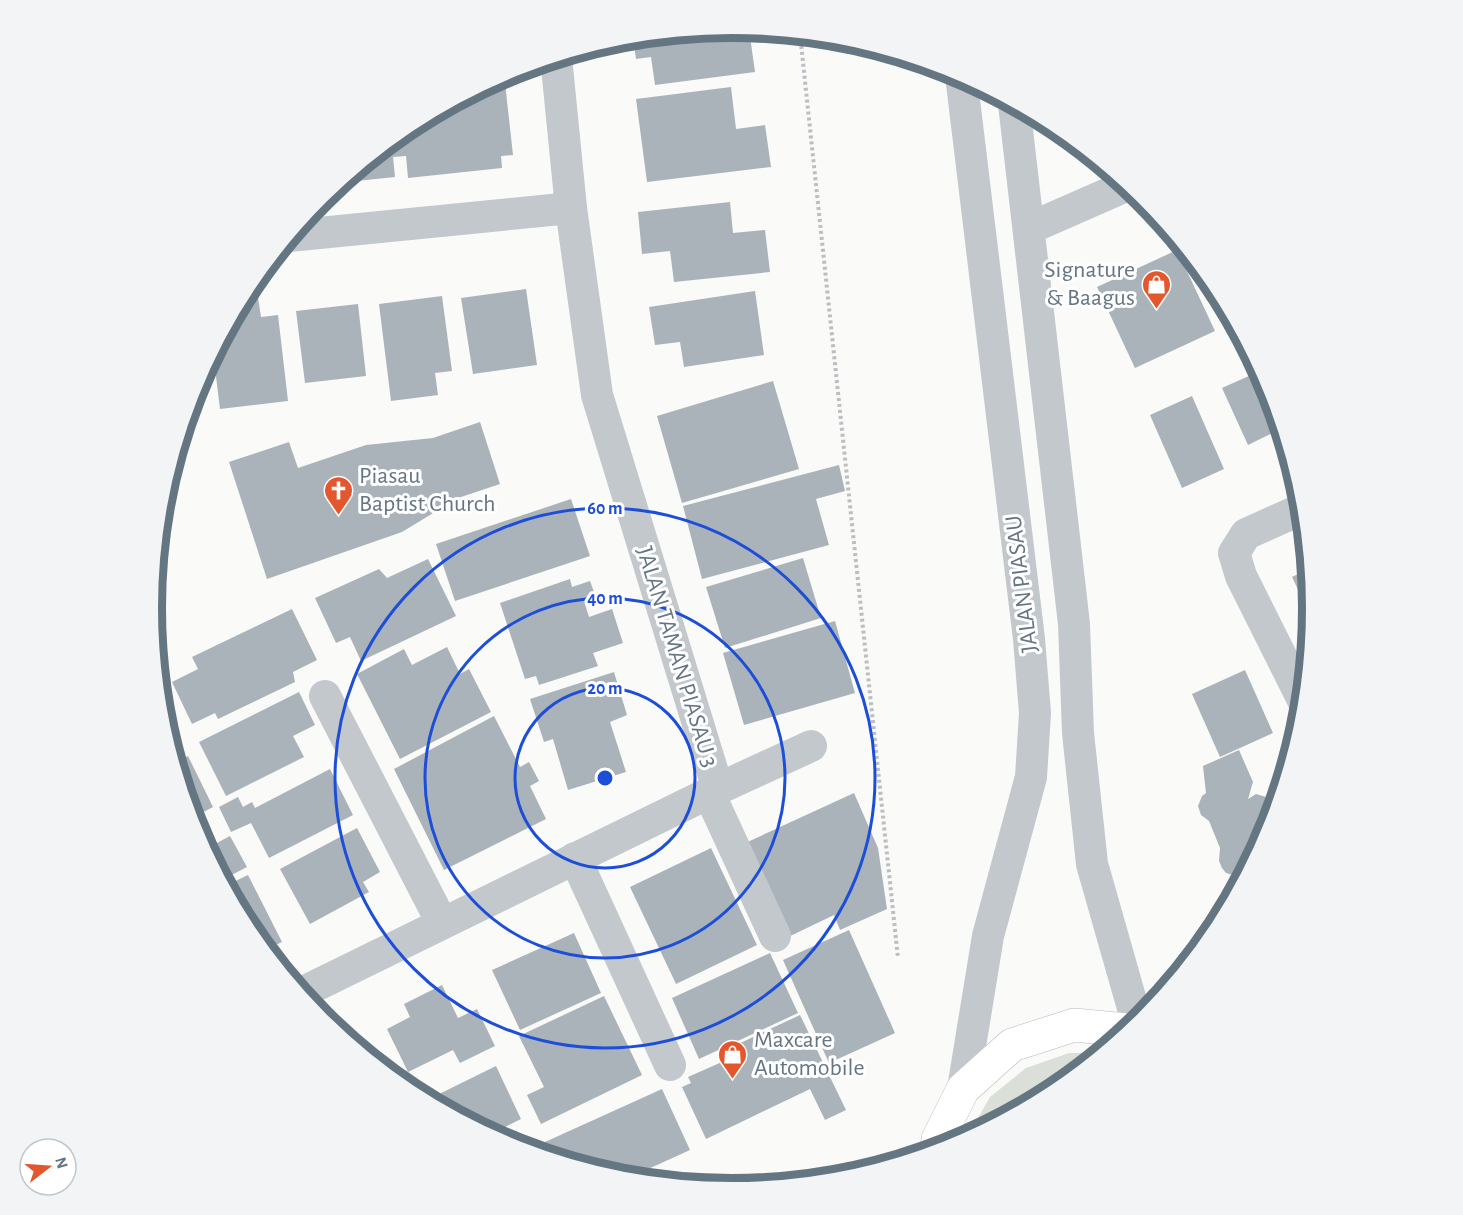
<svg xmlns="http://www.w3.org/2000/svg" width="1463" height="1215" font-family="'Alegreya Sans',sans-serif">
<style>
.green{fill:#dadfd7}
.building{fill:#aab3b9}
.lines{fill:none;stroke-linecap:round;stroke-linejoin:round}
.highway-casing{stroke:#b4b9bd;stroke-width:34}
.path{stroke:#bbbfc2;stroke-width:4;stroke-dasharray:3 3;stroke-linecap:butt}
.minor{stroke:#c3c8cc;stroke-width:32}
.highway{stroke:#fff;stroke-width:33}
.ring{fill:none;stroke:#1d4ed8;stroke-width:3}
.labels{text-anchor:middle;dominant-baseline:central;stroke-width:6;stroke-linejoin:round;paint-order:stroke}
.poi-label{font-size:24px;fill:#657683;stroke:#fff;text-anchor:start}
.street-label{font-size:24px;fill:#657683;stroke:#fff}
.rim{fill:none;stroke:#657683;stroke-width:8}
.centre{fill:#1d4ed8;stroke:#fff;stroke-width:3}
.ring-label{font-size:18px;text-anchor:middle;font-weight:bold;fill:#1d4ed8;stroke:#fff;stroke-width:6;stroke-linejoin:round;paint-order:stroke}
</style>
<rect width="100%" height="100%" fill="#fafaf8"/>
<path class="green" d="M1069,1053H1099L1054,1090L967,1137L990,1097L1026,1068Z"/>
<g class="building">
<path d="M732,27L749,29L755,72L655,85L651,57L636,59L633,37Z"/>
<path d="M505,83L513,155L501,156L502,168L408,178L406,156L393,157L395,177L347,182L346,177L409,125L484,85Z"/>
<path d="M731,87L736,129L765,125L771,167L647,182L636,99Z"/>
<path d="M730,202L733,233L765,230L770,272L674,282L670,251L642,254L638,212Z"/>
<path d="M1177,250L1215,331L1135,368L1097,287Z"/>
<path d="M526,289L537,365L473,374L461,298Z"/>
<path d="M755,291L764,355L684,367L680,342L655,345L649,307Z"/>
<path d="M442,296L452,371L435,373L438,395L391,401L379,304Z"/>
<path d="M258,297L261,317L278,315L288,401L220,409L213,352L241,299Z"/>
<path d="M358,304L366,376L305,383L296,311Z"/>
<path d="M1260,371L1268,386L1281,429L1248,445L1222,388Z"/>
<path d="M200,376L204,403L189,405L195,385Z"/>
<path d="M773,381L799,469L682,503L657,416Z"/>
<path d="M1192,396L1224,469L1182,488L1150,415Z"/>
<path d="M480,422L500,484L458,498L402,532L267,579L229,462L289,442L298,468L366,445L433,438Z"/>
<path d="M839,465L845,491L816,499L829,545L702,579L683,506Z"/>
<path d="M571,499L590,556L455,601L436,544Z"/>
<path d="M803,558L821,618L725,648L706,587Z"/>
<path d="M428,559L456,616L361,661L350,637L336,643L315,598L379,569L387,578Z"/>
<path d="M1308,569L1312,608L1311,617L1292,577Z"/>
<path d="M570,579L572,587L590,581L597,600L585,604L589,617L612,609L623,643L593,653L598,666L539,685L536,676L525,679L500,603Z"/>
<path d="M292,609L317,660L293,672L295,682L218,719L215,713L192,724L172,682L198,669L192,657Z"/>
<path d="M835,621L855,693L744,725L723,653Z"/>
<path d="M447,647L460,674L469,669L491,712L400,759L357,674L404,649L412,665Z"/>
<path d="M1245,670L1273,733L1220,757L1192,694Z"/>
<path d="M614,672L627,715L610,722L626,772L568,790L553,739L544,742L530,699Z"/>
<path d="M299,692L315,725L293,736L304,757L226,796L199,742Z"/>
<path d="M494,716L520,767L529,762L539,781L530,786L546,819L444,870L394,769Z"/>
<path d="M1239,750L1253,782L1248,799L1256,794L1266,797L1274,810L1268,830L1243,876L1239,877L1226,873L1222,868L1219,861L1220,848L1209,821L1201,815L1198,806L1202,796L1206,793L1203,766Z"/>
<path d="M188,756L213,807L192,818L175,762Z"/>
<path d="M330,769L353,815L269,858L251,823L231,832L219,807L238,797L243,807L252,802L255,808Z"/>
<path d="M854,793L878,848L887,909L840,930L834,915L784,939L741,845Z"/>
<path d="M357,828L380,872L363,882L369,892L310,924L280,869Z"/>
<path d="M230,836L247,867L222,880L201,841L209,837L213,845Z"/>
<path d="M711,848L757,945L676,984L630,887Z"/>
<path d="M248,875L282,942L265,950L249,930L225,886Z"/>
<path d="M849,930L895,1033L829,1063L783,960Z"/>
<path d="M574,933L601,993L520,1030L492,970Z"/>
<path d="M770,953L798,1013L699,1059L672,998Z"/>
<path d="M442,985L458,1018L477,1009L495,1046L460,1063L453,1050L408,1072L387,1029L410,1017L404,1004Z"/>
<path d="M604,996L642,1075L541,1124L527,1095L544,1087L519,1036Z"/>
<path d="M800,1015L846,1110L825,1120L810,1089L706,1139L682,1087L691,1083L688,1077L740,1054L736,1045Z"/>
<path d="M496,1066L521,1119L491,1134L427,1100Z"/>
<path d="M662,1089L690,1150L646,1170L651,1180L618,1177L551,1157L545,1142Z"/>
</g>
<g class="lines">
<defs>
<path id="highway" d="M937,1149L938,1139L963,1089L1012,1045L1074,1025L1127,1030"/>
</defs>
<use href="#highway" class="highway-casing"/>
<path class="path" d="M800,34L898,958"/>
<g class="minor">
<path d="M556,57L571,208L597,395L718,789"/>
<path d="M961,75L1029,639L1035,713L1031,777L988,936L963,1089"/>
<path d="M1014,104L1074,624L1078,733L1092,864L1137,1022"/>
<path d="M1030,228L1128,185"/>
<path d="M289,236L571,208"/>
<path d="M1302,509L1246,534L1234,553L1241,576L1303,700"/>
<path d="M325,696L442,923"/>
<path d="M709,793L775,936"/>
<path d="M575,858L670,1065"/>
<path d="M301,993L709,793L811,746"/>
</g>
<use href="#highway" class="highway"/>
</g>
<g class="ring">
<circle cx="605" cy="778" r="90"/>
<circle cx="605" cy="778" r="180"/>
<circle cx="605" cy="778" r="270"/>
</g>
<defs>
<symbol id="shop-pin" viewBox="-11 -11 22 30"><path d="M0 17L-7.5 6A9.5 9.5 0 1 1 7.5 6Z" fill="#e4572e" stroke="#fff"/><path d="M-5-2.5h2.3a2.7 3.5 0 0 1 5.4 0H5L5.5 6h-11ZM-1.5-2.5h3a1.5 2.3 0 0 0-3 0Z" fill="#fff"/></symbol>
<symbol id="church-pin" viewBox="-11 -11 22 30"><path d="M0 17L-7.5 6A9.5 9.5 0 1 1 7.5 6Z" fill="#e4572e" stroke="#fff"/><path d="M-1.2-6h2.4v3.5h3.3v2.4h-3.3V6h-2.4V-.1h-3.3v-2.4h3.3Z" fill="#fff"/></symbol>
</defs>
<g fill-rule="evenodd">
<use href="#shop-pin" x="1140" y="268" width="33" height="45"/>
<use href="#church-pin" x="322" y="474" width="33" height="45"/>
<use href="#shop-pin" x="716" y="1038" width="33" height="45"/>
</g>
<g class="labels">
<g class="poi-label">
<text x="1135" y="270" text-anchor="end">Signature<tspan x="1135" dy="28">&amp; Baagus</tspan></text>
<text x="359" y="476">Piasau<tspan x="359" dy="28">Baptist Church</tspan></text>
<text x="754" y="1040">Maxcare<tspan x="754" dy="28">Automobile</tspan></text>
</g>
<g class="street-label">
<text transform="translate(1022 584) rotate(-97)">JALAN PIASAU</text>
<text transform="translate(677 657) rotate(73)">JALAN TAMAN PIASAU 3</text>
</g>
</g>
<path d="M0 0H1463V1215H0ZM162 608a570 570 0 1 1 1140 0a570 570 0 1 1-1140 0Z" fill="#f3f4f5" fill-rule="evenodd"/>
<path class="rim" d="M162 608a570 570 0 1 1 1140 0a570 570 0 1 1-1140 0Z"/>
<circle cx="605" cy="778" r="9" class="centre"/>
<g class="ring-label">
<text x="605" y="514">60 m</text>
<text x="605" y="604">40 m</text>
<text x="605" y="694">20 m</text>
</g>
<g transform="translate(48 1167) rotate(73)"><circle r="28" fill="#ffffff" stroke="#c1c8cd" stroke-width="1.5"/>
<path d="M0-4.5L10 22L0 15L-10 22Z" fill="#e4572e"/>
<text y="-9" font-size="16" font-weight="bold" text-anchor="middle" fill="#657683">N</text>
</g>
</svg>
